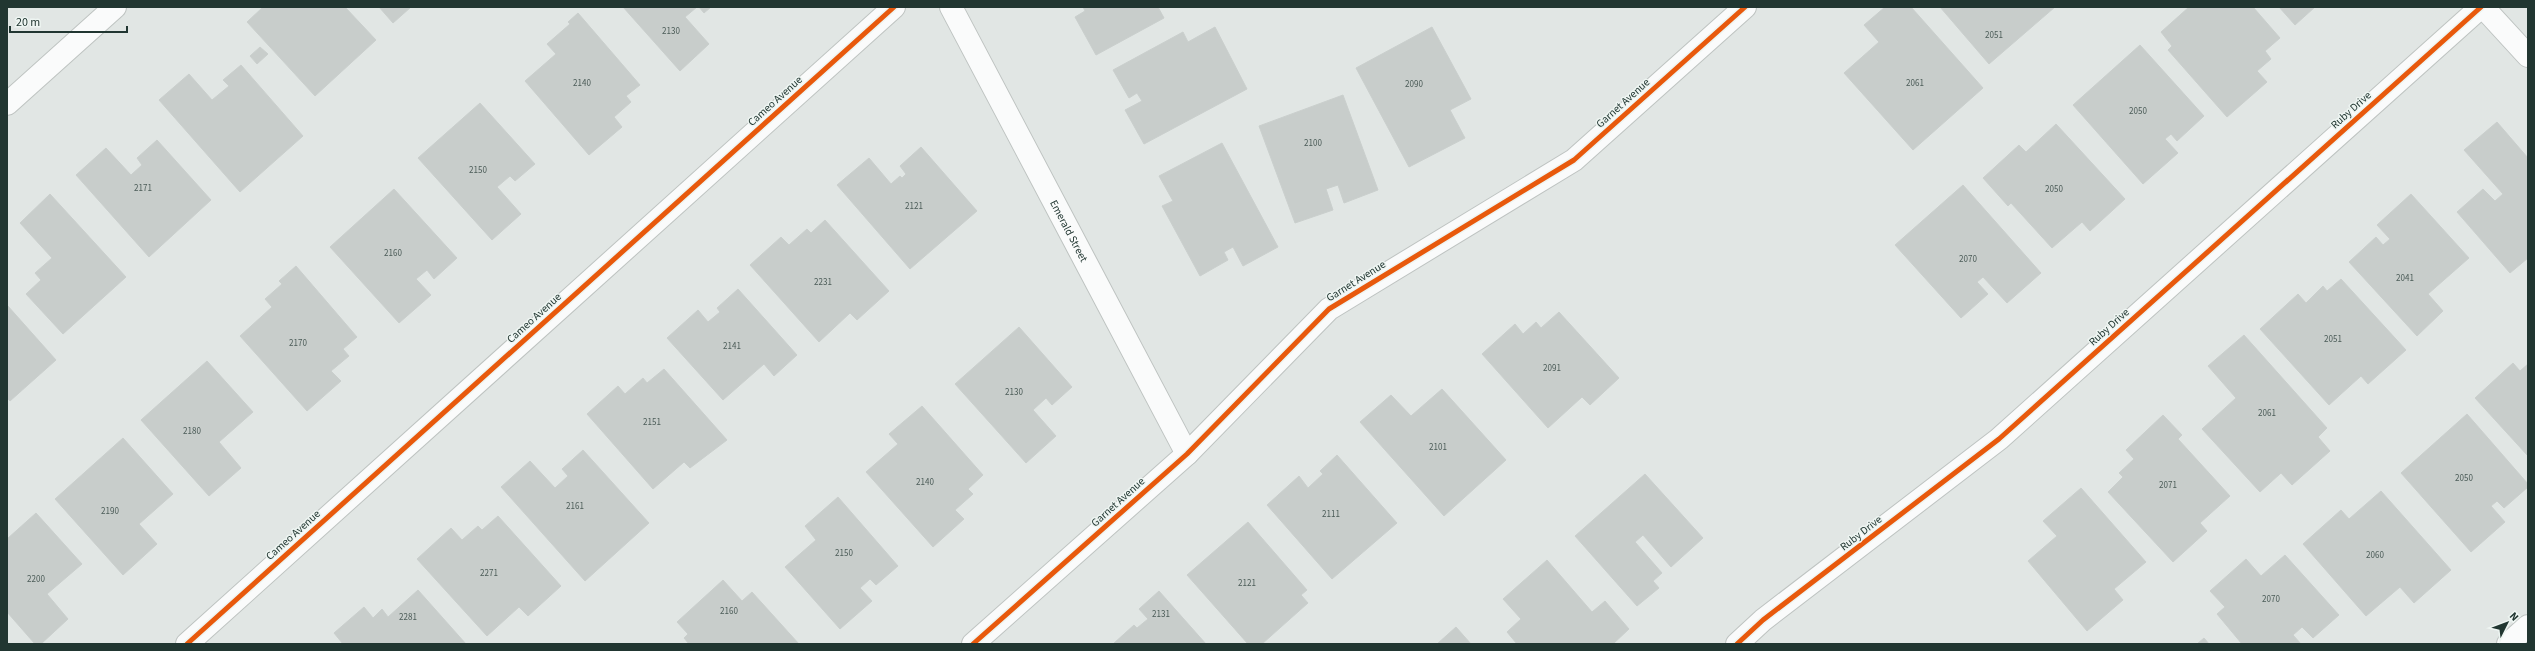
<svg xmlns="http://www.w3.org/2000/svg" width="2535" height="651" font-family="'Source Sans 3',sans-serif">
<style>
.building{fill:#c8cdcb;stroke:#cacfcd}
.lines{fill:none;stroke-linecap:round;stroke-linejoin:round}
.street-casing{stroke:#bec3c1;stroke-width:24}
.street{stroke:#fafbfb;stroke-width:22}
.cycleway-casing{stroke:#eef5f2;stroke-width:8}
.cycleway{stroke:#e8590c;stroke-width:5}
.labels{text-anchor:middle;dominant-baseline:central;stroke-width:3;stroke-linejoin:round;paint-order:stroke}
.number-label{font-size:9px;fill:#4c5c58}
.street-label{font-size:11px;fill:#213631;stroke:#eef5f2}
</style>
<rect width="100%" height="100%" fill="#e1e6e4"/>
<g class="building">
<path d="M263,7H345L376,40L315,96L247,22Z"/>
<path d="M379,7H411L393,23Z"/>
<path d="M623,7H697L685,17L709,44L680,71Z"/>
<path d="M699,7H711L704,13Z"/>
<path d="M1083,7H1158L1164,18L1096,55L1075,17L1085,11Z"/>
<path d="M1885,7H1911L1983,88L1913,150L1844,73L1879,42L1864,25Z"/>
<path d="M1940,7H2055L1989,64Z"/>
<path d="M2189,7H2253L2280,38L2265,51L2271,59L2257,71L2267,82L2227,117L2168,50L2172,46L2161,32Z"/>
<path d="M2279,7H2315L2295,25Z"/>
<path d="M578,13L640,85L626,96L631,102L614,117L622,127L589,155L525,81L556,54L547,44L570,24L568,22Z"/>
<path d="M1215,27L1247,89L1144,144L1125,110L1142,101L1137,93L1129,98L1113,70L1183,32L1188,42Z"/>
<path d="M1432,27L1471,99L1450,110L1465,138L1409,167L1356,68Z"/>
<path d="M2140,45L2204,116L2177,141L2171,134L2165,139L2178,153L2143,184L2073,105Z"/>
<path d="M260,47L268,54L257,64L250,56Z"/>
<path d="M241,65L303,136L240,192L159,100L189,74L212,100L229,86L223,80Z"/>
<path d="M1343,95L1378,190L1344,203L1338,185L1326,189L1333,210L1295,223L1259,126Z"/>
<path d="M480,103L535,164L515,181L510,176L497,187L521,214L492,240L418,158Z"/>
<path d="M2497,122L2528,158V258L2510,273L2457,212L2483,189L2495,201L2503,194L2464,150Z"/>
<path d="M2056,124L2125,199L2090,231L2082,222L2052,248L2011,203L2008,206L1983,178L2019,145L2026,152Z"/>
<path d="M157,140L211,200L149,257L76,175L106,148L131,175L142,165L137,158Z"/>
<path d="M1222,143L1278,247L1243,266L1233,247L1224,252L1228,260L1200,276L1162,206L1173,201L1159,176Z"/>
<path d="M921,147L977,211L910,269L837,185L869,158L891,184L900,176L902,178L906,174L900,166Z"/>
<path d="M1963,185L2041,273L2007,303L1983,277L1977,282L1988,294L1961,318L1895,245Z"/>
<path d="M394,189L457,258L434,279L427,270L416,279L431,295L399,323L330,247Z"/>
<path d="M50,194L126,277L63,334L26,294L41,280L35,273L52,258L20,223Z"/>
<path d="M2411,194L2469,258L2428,294L2443,311L2417,336L2349,262L2376,237L2383,245L2390,239L2377,225Z"/>
<path d="M825,220L889,291L857,320L850,313L819,342L750,265L781,237L789,245L807,229L811,233Z"/>
<path d="M296,266L357,337L343,349L349,356L331,371L341,381L307,411L240,336L272,307L265,299L282,284L279,281Z"/>
<path d="M2341,279L2406,350L2368,384L2361,376L2329,405L2260,329L2298,294L2306,303L2323,286L2327,291Z"/>
<path d="M738,289L797,355L774,376L764,364L723,400L667,338L698,310L708,322L720,312L717,308Z"/>
<path d="M7,305L56,360L10,401L7,398Z"/>
<path d="M1559,312L1619,378L1590,405L1582,397L1548,428L1482,354L1515,324L1523,334L1536,322L1541,328Z"/>
<path d="M1019,327L1072,387L1052,405L1046,398L1033,410L1056,436L1026,463L955,384Z"/>
<path d="M2244,335L2327,428L2318,437L2330,451L2292,485L2281,473L2260,492L2202,429L2236,398L2208,366Z"/>
<path d="M207,361L253,412L219,442L241,468L209,496L141,420Z"/>
<path d="M2513,363L2520,371L2528,364V456L2475,398Z"/>
<path d="M664,369L727,440L690,468L684,462L653,489L587,414L618,386L625,394L643,378L647,383Z"/>
<path d="M1442,389L1506,460L1444,516L1360,422L1391,395L1411,416Z"/>
<path d="M922,406L983,475L968,489L973,494L955,510L964,519L933,547L866,472L898,444L889,434Z"/>
<path d="M2467,414L2528,484V487L2504,508L2497,501L2491,506L2505,522L2471,552L2401,473Z"/>
<path d="M2163,415L2182,435L2178,439L2230,496L2200,523L2207,531L2173,562L2108,492L2123,477L2119,473L2134,459L2126,450Z"/>
<path d="M123,438L173,494L139,524L157,544L123,575L55,499Z"/>
<path d="M583,450L649,523L585,581L501,487L530,461L555,488L568,476L562,469Z"/>
<path d="M1337,455L1397,523L1332,579L1267,505L1299,476L1308,488L1323,474L1320,471Z"/>
<path d="M1645,474L1703,538L1671,567L1643,535L1635,542L1662,573L1653,581L1659,588L1637,606L1575,536Z"/>
<path d="M2081,488L2146,562L2114,589L2123,600L2087,631L2028,561L2057,536L2043,521Z"/>
<path d="M2381,491L2451,570L2414,603L2400,587L2366,616L2303,544L2341,510L2349,519Z"/>
<path d="M838,497L898,566L876,585L870,579L860,588L872,601L840,629L785,567L816,540L805,526Z"/>
<path d="M36,513L82,564L47,594L68,619L41,644H35L7,612V539Z"/>
<path d="M498,516L561,586L528,616L519,607L487,636L417,559L451,528L462,540L478,526L482,530Z"/>
<path d="M1248,522L1307,590L1301,595L1308,603L1262,644H1248L1187,575Z"/>
<path d="M2285,555L2339,615L2313,638L2302,627L2293,635L2301,644H2242L2217,614L2225,607L2210,591L2246,559L2261,576Z"/>
<path d="M1547,560L1592,612L1605,601L1629,629L1613,644H1517L1507,632L1521,619L1503,599Z"/>
<path d="M723,580L742,601L752,592L799,644H689L684,638L688,634L677,622Z"/>
<path d="M418,590L466,644H343L334,633L364,607L373,618L382,609L388,617Z"/>
<path d="M1159,591L1206,644H1113L1134,625L1137,628L1148,619L1139,609Z"/>
<path d="M1456,627L1471,644H1437Z"/>
<path d="M2204,638L2209,644H2197Z"/>
</g>
<g class="lines">
<defs>
<g id="street">
<path id="s1" d="M951,7L1187,454"/>
<path d="M2483,7L2528,56"/>
<path d="M7,104L115,7"/>
<path d="M187,644L894,7"/>
<path d="M973,644L1187,454L1329,309L1574,160L1745,7"/>
<path d="M1737,644L1763,620L1999,439L2481,7"/>
<path d="M2508,644L2528,626"/>
</g>
</defs>
<use href="#street" class="street-casing"/>
<use href="#street" class="street"/>
<defs>
<g id="cycleway">
<path d="M187,644L894,7"/>
<path d="M973,644L1187,454L1329,309L1574,160L1745,7"/>
<path d="M1737,644L1763,620L1999,439L2481,7"/>
</g>
</defs>
<use href="#cycleway" class="cycleway-casing"/>
<use href="#cycleway" class="cycleway"/>
</g>
<g class="labels">
<g class="number-label">
<text x="671" y="31">2130</text>
<text x="1994" y="35">2051</text>
<text x="582" y="83">2140</text>
<text x="1915" y="83">2061</text>
<text x="1414" y="84">2090</text>
<text x="2138" y="111">2050</text>
<text x="1313" y="143">2100</text>
<text x="478" y="170">2150</text>
<text x="143" y="188">2171</text>
<text x="2054" y="189">2050</text>
<text x="914" y="206">2121</text>
<text x="393" y="253">2160</text>
<text x="1968" y="259">2070</text>
<text x="2405" y="278">2041</text>
<text x="823" y="282">2231</text>
<text x="2333" y="339">2051</text>
<text x="298" y="343">2170</text>
<text x="732" y="346">2141</text>
<text x="1552" y="368">2091</text>
<text x="1014" y="392">2130</text>
<text x="2267" y="413">2061</text>
<text x="652" y="422">2151</text>
<text x="192" y="431">2180</text>
<text x="1438" y="447">2101</text>
<text x="2464" y="478">2050</text>
<text x="925" y="482">2140</text>
<text x="2168" y="485">2071</text>
<text x="575" y="506">2161</text>
<text x="110" y="511">2190</text>
<text x="1331" y="514">2111</text>
<text x="844" y="553">2150</text>
<text x="2375" y="555">2060</text>
<text x="489" y="573">2271</text>
<text x="36" y="579">2200</text>
<text x="1247" y="583">2121</text>
<text x="2271" y="599">2070</text>
<text x="729" y="611">2160</text>
<text x="1161" y="614">2131</text>
<text x="408" y="617">2281</text>
</g>
<g class="street-label">
<text transform="translate(775 101) rotate(-42)">Cameo Avenue</text>
<text transform="translate(1623 103) rotate(-42)">Garnet Avenue</text>
<text transform="translate(2351 110) rotate(-42)">Ruby Drive</text>
<text stroke="none"><textPath href="#s1" startOffset="253">Emerald Street</textPath></text>
<text transform="translate(1356 281) rotate(-32)">Garnet Avenue</text>
<text transform="translate(534 318) rotate(-42)">Cameo Avenue</text>
<text transform="translate(2109 327) rotate(-42)">Ruby Drive</text>
<text transform="translate(1118 502) rotate(-42)">Garnet Avenue</text>
<text transform="translate(1861 533) rotate(-38)">Ruby Drive</text>
<text transform="translate(293 535) rotate(-42)">Cameo Avenue</text>
</g>
</g>
<rect width="2535" height="651" fill="none" stroke="#213631" stroke-width="16"/>
<g transform="translate(2507 623) rotate(48)" stroke="#eef5f2" stroke-width="3" paint-order="stroke">
<path d="M0-3L7 15L0 10L-7 15Z" fill="#213631"/>
<text y="-6" font-size="11" font-weight="bold" text-anchor="middle" fill="#213631">N</text>
</g>
<path d="M10 26v6h117v-6" fill="none" stroke="#213631" stroke-width="2"/>
<text x="16" y="26" font-size="12" fill="#213631" stroke="#eef5f2" stroke-width="3" paint-order="stroke">20 m</text>
</svg>
